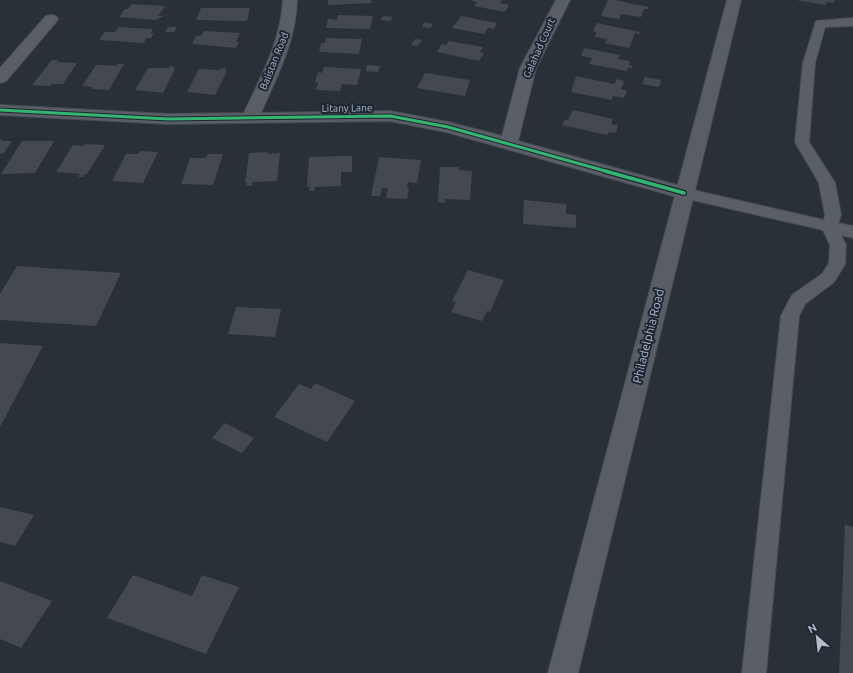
<svg xmlns="http://www.w3.org/2000/svg" width="853" height="673" font-family="Ubuntu,sans-serif">
<style>
.building{fill:#444950}
.lines{fill:none;stroke-linecap:round;stroke-linejoin:round}
.lane-casing{stroke:#484c53;stroke-width:2}
.street-casing{stroke:#484c53;stroke-width:2}
.secondary-casing{stroke:#484c53;stroke-width:2}
.lane{fill:#5a5e66;fill-rule:evenodd}
.street{fill:#5a5e66;fill-rule:evenodd}
.secondary{fill:#595d64;fill-rule:evenodd}
.cycleway-far1-casing{stroke:#1d2633;stroke-width:5}
.cycleway-casing{stroke:#1d2633;stroke-width:6}
.cycleway-far1{stroke:#33b770;stroke-width:3}
.cycleway{stroke:#33b770;stroke-width:3.5}
.labels{text-anchor:middle;dominant-baseline:central;stroke-width:4;stroke-linejoin:round;paint-order:stroke}
.far-street-label{font-size:10px;fill:#b4bcc9;stroke:#1d2633}
.street-label{font-size:12px;fill:#b4bcc9;stroke:#1d2633}
</style>
<rect width="100%" height="100%" fill="#2a3038"/>
<g class="building">
<path d="M328,0H371L372,3L328,5Z"/>
<path d="M469,0H502L500,3L509,5L505,12L474,6L477,2Z"/>
<path d="M608,0H614L649,7L648,9H644L641,17L621,14L619,19L601,16Z"/>
<path d="M796,0H834V3L826,2V5Z"/>
<path d="M132,4L165,6L158,16H163L156,20L119,17L125,9H128Z"/>
<path d="M201,8H250L247,21L196,20Z"/>
<path d="M338,15L373,16L370,29L326,28L328,19L337,20Z"/>
<path d="M383,16L392,17L391,21L381,20Z"/>
<path d="M461,16L497,23L494,29L488,28L484,34L452,28Z"/>
<path d="M424,22L433,24L430,28L422,27Z"/>
<path d="M597,23L640,32L639,34L635,33L629,48L605,43L607,39L594,37L597,32L593,31Z"/>
<path d="M119,27L153,29L151,33H154L151,38H146L144,43L99,40L105,32H115Z"/>
<path d="M168,27H177L174,32H165Z"/>
<path d="M204,31L240,33L236,42H239L236,48L192,44L196,36H201Z"/>
<path d="M326,38L362,39L359,54L319,52L321,43H325Z"/>
<path d="M415,39L422,40L418,46L411,45Z"/>
<path d="M449,41L483,47L480,52L484,53L479,61L437,52L442,44L446,45Z"/>
<path d="M584,48L620,55L618,59L630,61L629,65L633,66L632,68H628L627,71L589,64L592,58L581,56Z"/>
<path d="M52,60H58L57,62L77,63L63,84H51L50,86L32,85Z"/>
<path d="M118,64H124L109,90L92,89L93,87L82,86L96,65L117,66Z"/>
<path d="M367,65L380,66L378,72L366,71Z"/>
<path d="M170,66L175,67L174,69H175L163,93L135,90L148,68H169Z"/>
<path d="M324,67L361,69L357,85L342,84L340,91L316,90L318,83H315L318,72L322,73Z"/>
<path d="M221,68H226L225,71H227L215,95L187,92L199,69L220,70Z"/>
<path d="M425,73L470,80L465,96L417,88Z"/>
<path d="M576,76L614,84L617,79L624,81L621,89L627,91L624,98L613,96L612,100L571,92Z"/>
<path d="M645,77L661,80L659,87L642,84Z"/>
<path d="M573,110L613,119L611,124L618,125L616,133L609,132L607,135L562,125L565,120H568Z"/>
<path d="M0,139H3L1,141H12L3,154H0Z"/>
<path d="M22,141H54L35,173L1,174Z"/>
<path d="M85,144L105,145L87,174H85L83,177H78L80,174L56,172L73,145L84,146Z"/>
<path d="M140,151L158,152L143,183L112,181L126,154H138Z"/>
<path d="M268,152L267,154L280,153L277,181L252,182V186H246L247,183H245L249,153Z"/>
<path d="M208,154H223L213,185L181,184L190,158H206Z"/>
<path d="M340,156H352V172H341V186L315,187L314,191H309L310,187H307L309,157Z"/>
<path d="M379,157L421,160L417,183L408,182L407,188H409L407,199L386,198L388,188H382L380,196H371Z"/>
<path d="M440,167H459V170L472,171L470,200L445,199V203L438,202Z"/>
<path d="M524,200L566,204V214L576,215V228L523,224Z"/>
<path d="M17,266L121,273L96,326L0,320V294Z"/>
<path d="M468,270L504,280L490,312L487,311L482,321L451,312L456,302L452,301Z"/>
<path d="M236,307L281,309L275,337L228,334Z"/>
<path d="M0,343L43,346L0,427Z"/>
<path d="M315,383L355,401L327,442L274,417L299,384L311,389Z"/>
<path d="M225,423L254,438L242,453L212,438Z"/>
<path d="M0,507L34,515L15,546L0,542Z"/>
<path d="M845,524L853,527V673H839Z"/>
<path d="M133,575L192,596L202,575L239,587L206,654L107,618Z"/>
<path d="M0,581L52,601L21,648L0,639Z"/>
</g>
<g class="lines">
<defs>
<path id="lane" d="M853,18V26L825,27L815,63L809,142L835,183L841,215L838,223L853,226V238L841,235L846,245L845,264L834,282L805,304L799,316L766,673H742L781,316L792,295L822,274L829,263L830,245L823,230L684,198L679,197L676,193L679,189L684,188L824,220L825,215L819,183L795,142L803,63L816,21Z"/>
<g id="street">
<path d="M283,0H297C296,41 277,76 261,113L390,111L448,122L502,136L520,68L556,0H570L536,68L518,141L691,189L693,193L691,197L684,199L446,132L390,121L168,124L0,115V105L168,114L244,113C261,76 281,41 283,0Z"/>
<path d="M51,15L56,16L58,19L56,22L6,81L0,83V68L46,16Z"/>
</g>
<path id="secondary" d="M727,0H741L578,673H548Z"/>
</defs>
<use href="#lane" class="lane-casing"/>
<use href="#street" class="street-casing"/>
<use href="#secondary" class="secondary-casing"/>
<use href="#lane" class="lane"/>
<use href="#street" class="street"/>
<use href="#secondary" class="secondary"/>
<defs>
<path id="cycleway-far1" d="M0,110L168,119L390,116L448,127L609,172"/>
<path id="cycleway" d="M605,171L684,193"/>
</defs>
<use href="#cycleway-far1" class="cycleway-far1-casing"/>
<use href="#cycleway" class="cycleway-casing"/>
<use href="#cycleway-far1" class="cycleway-far1"/>
<use href="#cycleway" class="cycleway"/>
</g>
<g class="labels">
<g class="far-street-label">
<text transform="translate(539 48) rotate(-66)">Galahad Court</text>
<text transform="translate(274 61) rotate(-68)">Balistan Road</text>
<text transform="translate(347 108) rotate(-1)">Litany Lane</text>
</g>
<g class="street-label">
<text transform="translate(648 336) rotate(-76)">Philadelphia Road</text>
</g>
</g>
<g transform="translate(817 637) rotate(332)" stroke="#1d2633" stroke-width="3" paint-order="stroke">
<path d="M0-3L7 15L0 10L-7 15Z" fill="#b4bcc9"/>
<text y="-6" font-size="11" font-weight="bold" text-anchor="middle" fill="#b4bcc9">N</text>
</g>
</svg>
